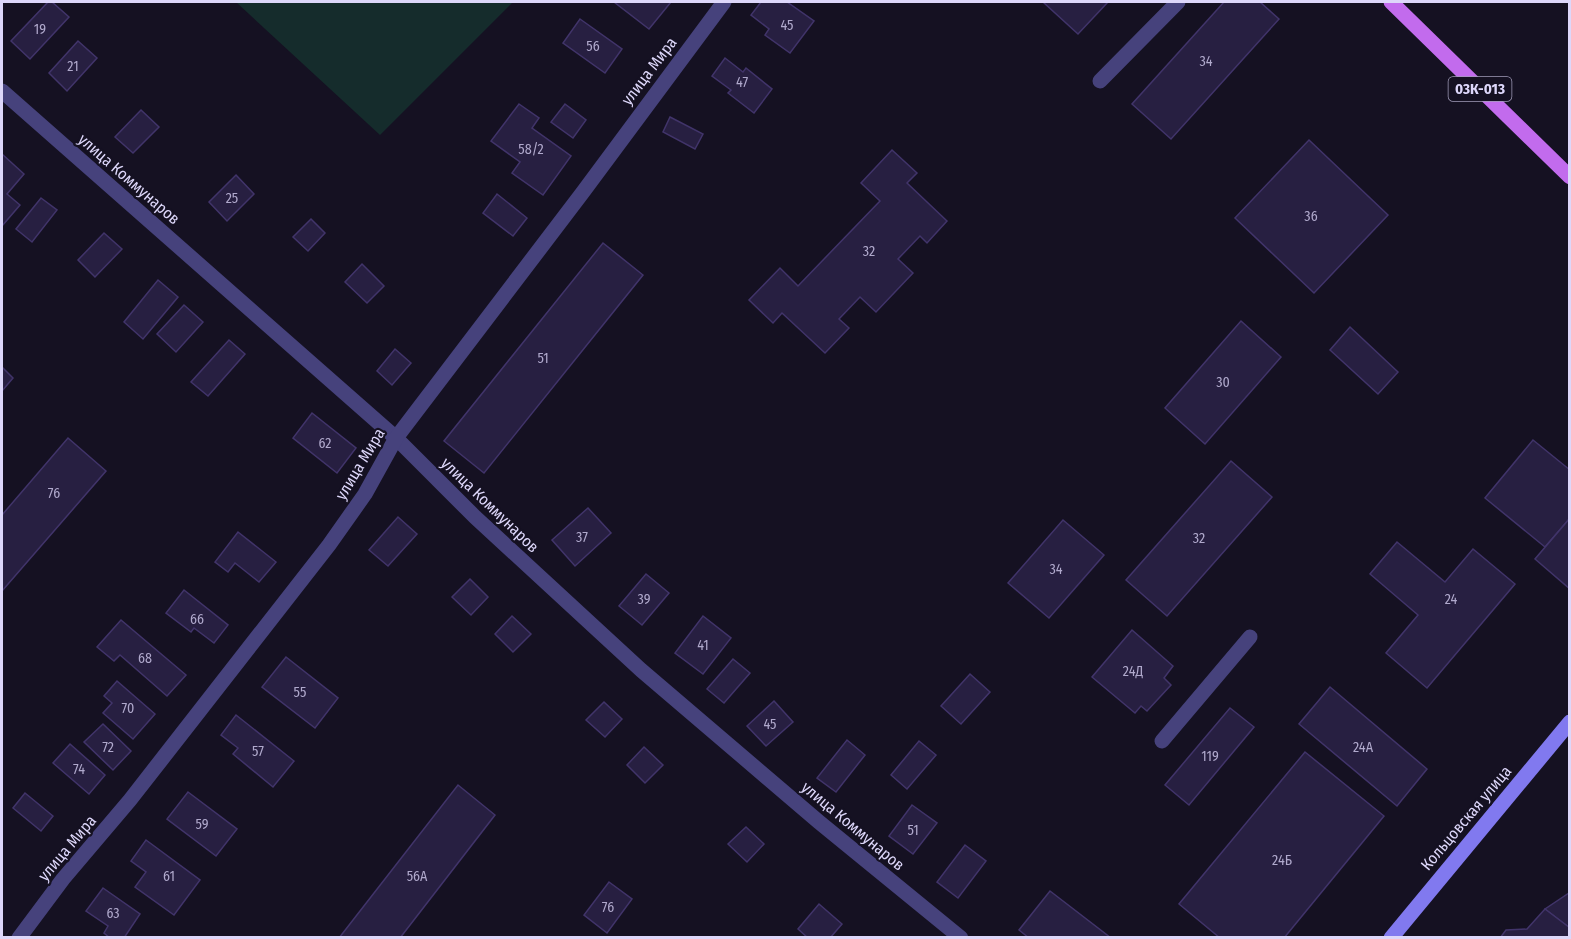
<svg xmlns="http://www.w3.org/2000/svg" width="1571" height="939" font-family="'Fira Sans Condensed',sans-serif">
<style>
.green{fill:#152c2c}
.building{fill:#271f41;stroke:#41346a;stroke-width:1.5}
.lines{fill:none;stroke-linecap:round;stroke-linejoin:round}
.service{stroke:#46427c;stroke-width:15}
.minor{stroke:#46427c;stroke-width:15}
.secondary{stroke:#8179ef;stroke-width:15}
.primary{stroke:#c26bed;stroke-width:15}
.labels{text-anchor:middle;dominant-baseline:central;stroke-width:4.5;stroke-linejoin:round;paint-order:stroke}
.number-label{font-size:14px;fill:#b0a9cc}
.shield{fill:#151122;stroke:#a19cb9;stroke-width:1.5}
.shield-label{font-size:15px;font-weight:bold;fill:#ddd7fa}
.street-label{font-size:16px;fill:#ddd7fa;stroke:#151122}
</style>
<rect width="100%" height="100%" fill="#151122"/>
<path class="green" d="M236,2H513L380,135Z"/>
<g class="building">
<path d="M48,2H52L69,17L30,59L11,41Z"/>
<path d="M614,2H671L649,29Z"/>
<path d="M761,2H787L814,21L790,53L765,35L769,29L751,15Z"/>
<path d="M1043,2H1108L1078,34Z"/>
<path d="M1224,2H1260L1279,19L1171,139L1132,104Z"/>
<path d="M580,19L622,49L605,73L563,43Z"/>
<path d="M78,41L97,58L67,91L49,73Z"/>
<path d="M725,58L743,72L746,68L772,89L754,113L728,93L731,90L712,76Z"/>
<path d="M519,104L539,118L532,128L571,156L543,195L512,173L520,162L491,141Z"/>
<path d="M565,104L586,120L573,138L551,122Z"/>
<path d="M141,110L159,127L133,153L115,137Z"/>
<path d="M670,117L703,134L695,149L663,132Z"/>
<path d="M1309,140L1388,215L1314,293L1235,218Z"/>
<path d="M892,150L917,173L907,183L947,221L927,243L920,236L898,259L913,273L876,312L860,297L839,319L849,328L825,353L782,313L773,323L749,300L780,268L798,286L880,201L861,183Z"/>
<path d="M2,154L24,174L7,194L20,205L2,226Z"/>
<path d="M236,175L254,194L227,221L209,202Z"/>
<path d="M497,194L527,218L513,236L483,213Z"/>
<path d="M41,198L57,210L32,242L16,229Z"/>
<path d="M311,219L325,233L308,251L293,237Z"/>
<path d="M104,233L122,249L95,277L78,260Z"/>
<path d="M603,243L643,275L484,473L444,441Z"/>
<path d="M362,264L384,286L367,303L345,282Z"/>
<path d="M158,280L178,297L143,339L124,322Z"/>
<path d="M184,305L203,322L176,352L157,334Z"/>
<path d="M1241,321L1281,357L1205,444L1165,408Z"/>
<path d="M1350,327L1398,372L1378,394L1330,350Z"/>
<path d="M229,340L245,354L208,396L191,382Z"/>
<path d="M395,349L411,363L392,385L377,371Z"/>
<path d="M2,367L13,378L2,391Z"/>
<path d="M312,413L356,448L337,473L293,438Z"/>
<path d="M68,438L106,471L2,591V515Z"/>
<path d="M1533,440L1570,470V518L1545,547L1485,498Z"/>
<path d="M1231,461L1272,497L1167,616L1126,580Z"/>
<path d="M588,508L611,533L575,566L552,540Z"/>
<path d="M398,517L417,534L388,566L369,550Z"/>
<path d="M1570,518V589L1535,559Z"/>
<path d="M1063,520L1104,555L1049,618L1008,583Z"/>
<path d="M238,532L276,562L259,582L235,563L228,572L215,562Z"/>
<path d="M1397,542L1445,582L1473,549L1515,584L1427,688L1386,653L1418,615L1370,574Z"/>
<path d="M646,574L669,593L642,625L619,606Z"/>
<path d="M470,579L488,597L471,615L452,597Z"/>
<path d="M184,590L228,625L214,643L194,628L191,632L166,613Z"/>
<path d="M512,616L531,634L513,652L495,634Z"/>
<path d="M703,616L731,638L703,674L675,653Z"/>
<path d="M121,620L186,675L167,696L120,655L114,661L97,647Z"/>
<path d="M1132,630L1173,666L1164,678L1171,685L1147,711L1141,706L1135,713L1092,677Z"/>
<path d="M286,657L338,698L315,728L262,687Z"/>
<path d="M733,659L750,673L724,703L707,689Z"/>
<path d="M970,674L990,692L961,724L941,706Z"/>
<path d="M117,681L155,714L133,739L103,713L112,703L104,696Z"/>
<path d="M1330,687L1427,769L1397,806L1299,724Z"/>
<path d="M774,701L793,722L766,746L747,726Z"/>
<path d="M604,702L622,719L605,737L586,720Z"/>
<path d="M1230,708L1254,727L1189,805L1165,785Z"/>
<path d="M236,715L294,761L273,787L233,754L238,748L221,735Z"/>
<path d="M103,724L131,751L113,770L84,742Z"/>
<path d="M847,740L865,755L836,792L817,778Z"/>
<path d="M919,741L936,755L907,789L891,775Z"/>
<path d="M70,744L105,775L89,794L53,763Z"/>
<path d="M644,747L663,765L645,783L627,765Z"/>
<path d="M1305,752L1384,816L1284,938H1220L1179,904Z"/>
<path d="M458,785L495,815L400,938H339Z"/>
<path d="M188,792L237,829L216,856L167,819Z"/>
<path d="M25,793L53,816L41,831L13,808Z"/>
<path d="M912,805L937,823L913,854L889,836Z"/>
<path d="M746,827L764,844L747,862L728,844Z"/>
<path d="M146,840L200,880L174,915L135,887L146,872L131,861Z"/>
<path d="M965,845L986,861L958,898L937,882Z"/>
<path d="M609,882L632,899L607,933L584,915Z"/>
<path d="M103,888L140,914L124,938H110L104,933L108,926L86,911Z"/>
<path d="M1050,891L1111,938H1029L1019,930Z"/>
<path d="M1569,893H1570V928L1545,909Z"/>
<path d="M819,904L842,924L830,938H808L798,929Z"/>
<path d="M1545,909L1570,928V938H1500L1506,930L1527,929Z"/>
</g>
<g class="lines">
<g class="service">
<path d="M1100,81L1178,2"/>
<path d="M1162,741L1250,637"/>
</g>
<g class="minor">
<path d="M2,91L396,438L475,517L641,670L819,822L961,938"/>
<path d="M19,938L63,879L130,800L329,545L365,494L396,438L583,192L724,2"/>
</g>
<path class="secondary" d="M1391,938L1570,722"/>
<path class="primary" d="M1391,2L1570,177"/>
</g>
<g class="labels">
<g class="number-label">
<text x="787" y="25">45</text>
<text x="40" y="29">19</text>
<text x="593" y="46">56</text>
<text x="1206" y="61">34</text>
<text x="73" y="66">21</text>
<text x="742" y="82">47</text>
<text x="531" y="149">58/2</text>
<text x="232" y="198">25</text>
<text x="1311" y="216">36</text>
<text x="869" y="251">32</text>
<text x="543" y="358">51</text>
<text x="1223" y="382">30</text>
<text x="325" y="443">62</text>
<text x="54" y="493">76</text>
<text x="582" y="537">37</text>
<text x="1199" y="538">32</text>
<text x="1056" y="569">34</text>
<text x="644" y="599">39</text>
<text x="1451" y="599">24</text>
<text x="197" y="619">66</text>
<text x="703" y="645">41</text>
<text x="145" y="658">68</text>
<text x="1133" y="671">24Д</text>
<text x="300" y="692">55</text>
<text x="128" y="708">70</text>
<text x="770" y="724">45</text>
<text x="108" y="747">72</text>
<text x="1363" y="747">24А</text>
<text x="258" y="751">57</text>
<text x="1210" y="756">119</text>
<text x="79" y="769">74</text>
<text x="202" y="824">59</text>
<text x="913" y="830">51</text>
<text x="1282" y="860">24Б</text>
<text x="169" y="876">61</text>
<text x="417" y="876">56А</text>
<text x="608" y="907">76</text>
<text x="113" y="913">63</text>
</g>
<rect class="shield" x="1448.5" y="77" width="63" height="24" rx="4.5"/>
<g class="shield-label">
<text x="1480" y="89">03К-013</text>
</g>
<g class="street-label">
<text transform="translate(649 71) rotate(-53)">улица Мира</text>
<text transform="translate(129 179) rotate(41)">улица Коммунаров</text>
<text transform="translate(360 464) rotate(-59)">улица Мира</text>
<text transform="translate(490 505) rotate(44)">улица Коммунаров</text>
<text transform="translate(1466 818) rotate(-50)">Кольцовская улица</text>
<text transform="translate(853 826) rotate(40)">улица Коммунаров</text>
<text transform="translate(67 848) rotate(-50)">улица Мира</text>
</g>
</g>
<rect width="1571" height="939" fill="none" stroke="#ddd7fa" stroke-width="6"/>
</svg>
